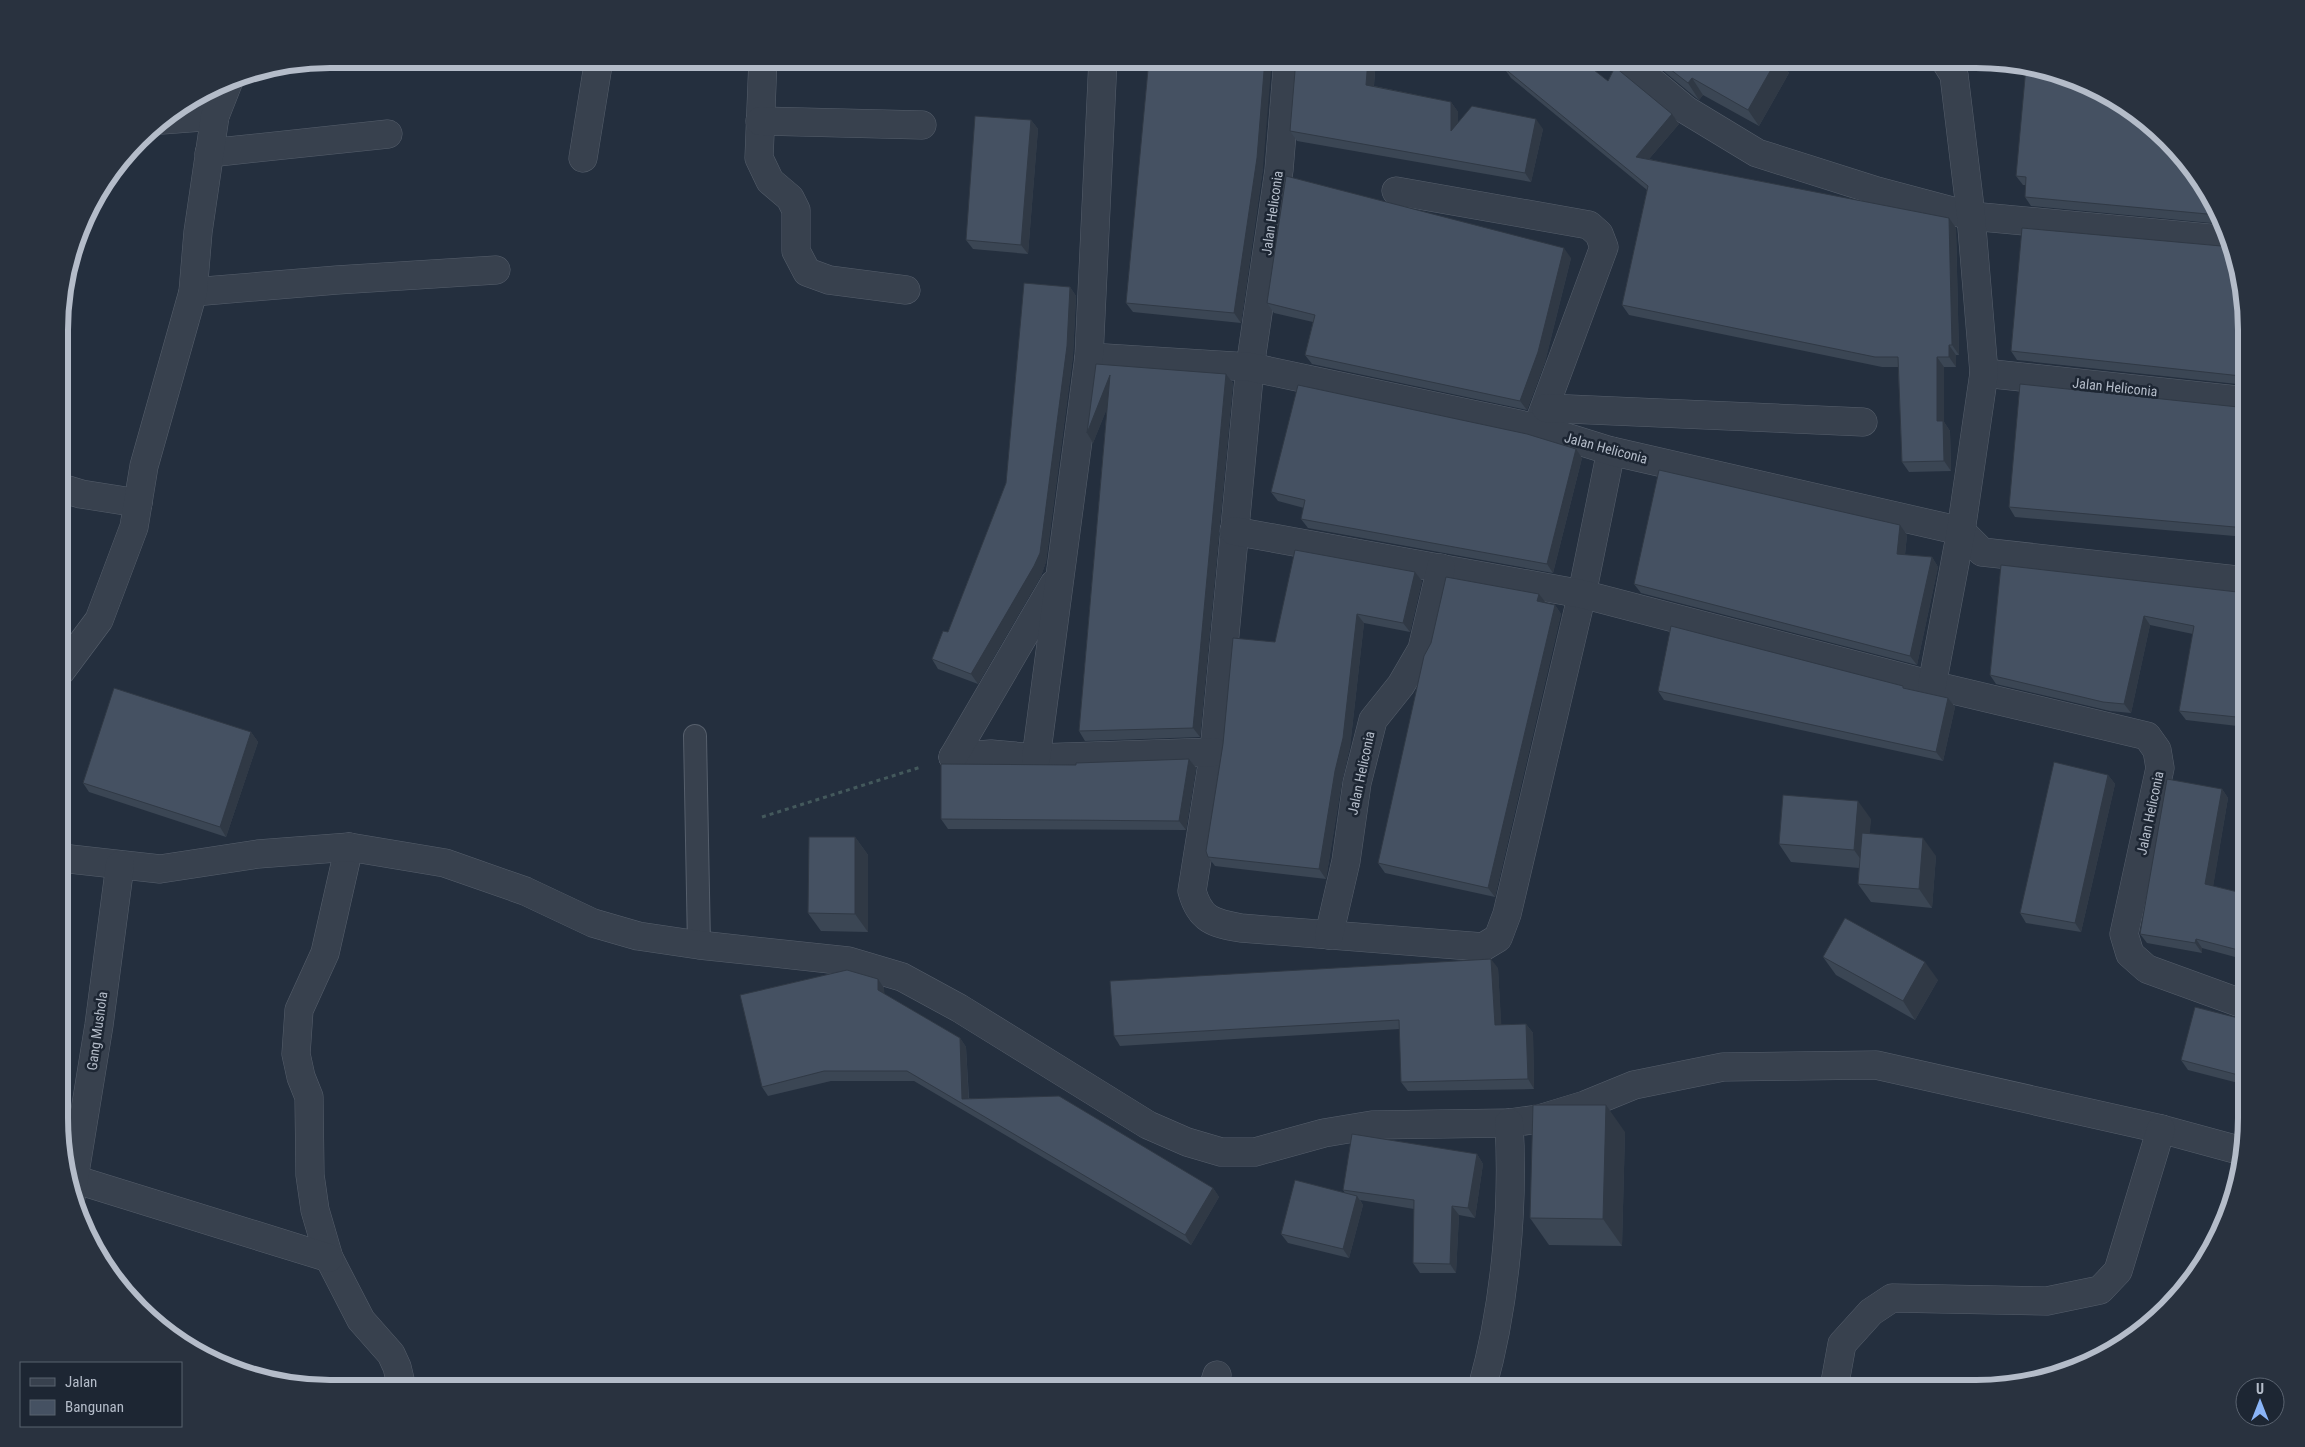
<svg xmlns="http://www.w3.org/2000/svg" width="2305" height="1447" font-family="'Roboto Condensed',sans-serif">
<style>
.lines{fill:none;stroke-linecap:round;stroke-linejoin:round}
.service-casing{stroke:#565f6c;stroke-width:24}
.minor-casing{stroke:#565f6c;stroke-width:29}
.path{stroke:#44595c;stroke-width:3;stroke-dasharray:4 4;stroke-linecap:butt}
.service{stroke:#38414e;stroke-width:22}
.minor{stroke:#38414e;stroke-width:28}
.wall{fill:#3b4654}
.shaded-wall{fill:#303945}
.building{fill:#455162;stroke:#303945}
.labels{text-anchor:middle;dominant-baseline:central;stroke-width:5;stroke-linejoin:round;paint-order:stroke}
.street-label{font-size:14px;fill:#b4bcc9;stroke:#1d2633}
.rim{fill:none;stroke:#b4bcc9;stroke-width:6}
</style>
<rect width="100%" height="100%" fill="#242f3e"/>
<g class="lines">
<defs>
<path id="service" d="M695,736L699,945"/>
<g id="minor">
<path d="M763,59L759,158L770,181L790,198L796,210V251L807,272L829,280L906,290"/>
<path d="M1288,59L1279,170L1250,367L1214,752L1192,891C1200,920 1213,923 1241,928L1483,947L1498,938L1507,914L1582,594L1611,451"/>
<path d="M1629,59L1632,65L1686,110L1757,153L1877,191L1971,216L2229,240"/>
<path d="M162,120L215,116"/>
<path d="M760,121L922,125"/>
<path d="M209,153L388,134"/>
<path d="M583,158L599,59"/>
<path d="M1396,191L1589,225L1599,234L1604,247L1537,428"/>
<path d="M193,292L337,280L496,270"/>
<path d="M1089,357L1250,367L1537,428L1611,451L1961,531L1982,552L2246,581"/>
<path d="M1984,373L2246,401"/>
<path d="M1546,408L1863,422"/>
<path d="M61,488L81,494L138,503"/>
<path d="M1234,531L1582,594L1932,685L2147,736L2157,750L2160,768L2124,934L2130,954L2147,969L2246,1005"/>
<path d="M61,671L99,620L134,527L144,466L193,292L198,232L215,116L230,78"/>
<path d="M1932,685L1961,531L1984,373L1971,216L1954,75L1944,59"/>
<path d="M953,757L991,754L1036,758L1214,752"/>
<path d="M953,757L1054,584"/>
<path d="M1036,758L1089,357L1103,59"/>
<path d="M349,847L325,953L299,1010L296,1054L301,1077L309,1097L310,1175L315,1210L329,1258L361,1320L391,1354L397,1367L402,1388"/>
<path d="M61,858L160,869L258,854L349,847L445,863L525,891L593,923L638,936L699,945L848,961L902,977L959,1008L1148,1125L1187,1142L1221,1152H1255L1324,1133L1372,1125L1509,1123L1539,1119L1585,1105L1634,1085L1723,1067L1876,1065L2161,1129L2242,1151"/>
<path d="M1329,935L1346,861L1357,783L1373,720L1401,685L1422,649L1441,568"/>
<path d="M74,1179L329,1258"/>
<path d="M71,1197L99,1025L120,865"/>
<path d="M1213,1388L1217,1375"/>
<path d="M1482,1388C1505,1307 1514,1207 1509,1123"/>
<path d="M1834,1388L1842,1344L1871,1312L1892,1298L2047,1301L2100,1290L2118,1271L2161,1129"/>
</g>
</defs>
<use href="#service" class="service-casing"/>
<use href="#minor" class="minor-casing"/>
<path class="path" d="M762,817L921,767"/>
<use href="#service" class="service"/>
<use href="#minor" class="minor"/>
</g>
<g class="wall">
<path d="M1376,59L1374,86L1451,102L1458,112V123L1543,129L1531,182L1297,141L1290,131Z"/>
<path d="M1649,59H1780L1789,73L1759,126L1703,95L1699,100L1695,97Z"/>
<path d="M1504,68L1608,81L1679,124L1649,159L1956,228L1959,355H1956V367H1944V422L1950,431L1951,471L1909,472L1902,462L1898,367H1882L1629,315L1622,305L1647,190L1511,78Z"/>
<path d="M1031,120L1038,129L1028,254L973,249L966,240Z"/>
<path d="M1263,168L1241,323L1133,312L1126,303Z"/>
<path d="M2016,176L2210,195L2222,224L2031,206L2025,197L2026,185H2023Z"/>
<path d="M2229,245L2246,312V385L2017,360L2011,351L2221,246Z"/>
<path d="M1571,258L1545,362L1527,410L1312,364L1305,355L1313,322L1274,313L1267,303Z"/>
<path d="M1070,287L1076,296L1073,356L1046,562L1041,576L978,684L938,669L932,659L948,632L1006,483Z"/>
<path d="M1096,364L1226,374L1233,383L1200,737L1085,741L1079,731L1107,408L1093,443L1087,433Z"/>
<path d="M2246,406V537L2015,517L2009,507L2238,407Z"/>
<path d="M1582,458L1553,573L1308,528L1301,519L1304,508L1278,501L1271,492Z"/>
<path d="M1907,535L1905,555L1932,557L1938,567L1917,665L1641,593L1634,584Z"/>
<path d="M2001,565L2246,593V727L2186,720L2179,711L2193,634L2150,625L2131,713L2110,711L1996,684L1990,675Z"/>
<path d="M1422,581L1410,632L1364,623L1350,747L1342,781L1326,879L1215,866L1208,857L1275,642Z"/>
<path d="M1545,603L1555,605L1561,614L1495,897L1385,873L1378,863Z"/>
<path d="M1903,686L1905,688L1948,698L1955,707L1943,761L1664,700L1658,691Z"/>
<path d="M251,732L258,742L226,837L89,792L83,783Z"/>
<path d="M1189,759L1196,768L1186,830L948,829L941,819L1076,765Z"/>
<path d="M2108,775L2115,784L2081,932L2026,923L2020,913Z"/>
<path d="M2222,789L2228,798L2213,886L2246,894V960L2202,948V953L2147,943L2140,934Z"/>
<path d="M1871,819L1869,834L1936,856L1932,908L1871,902L1858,884L1859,868L1791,862L1779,844Z"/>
<path d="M855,837L868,855V932L821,931L808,913Z"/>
<path d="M1823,957L1938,980L1915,1020L1836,975Z"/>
<path d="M1498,968L1501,1025L1526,1024L1533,1033L1534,1089L1408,1091L1401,1082L1400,1029L1120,1046L1114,1036Z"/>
<path d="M878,979L884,988V994L960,1038L966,1047L969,1098L1213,1188L1219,1197L1191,1245L914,1081H831L768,1096L762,1087Z"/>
<path d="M2246,1020V1085L2188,1070L2181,1060Z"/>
<path d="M1625,1132L1622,1246L1549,1245L1530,1218Z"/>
<path d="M1477,1154L1483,1164L1475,1218L1459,1215L1456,1273H1420L1413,1263L1414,1209L1360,1200L1363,1205L1349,1258L1288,1243L1281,1234L1345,1193L1343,1190Z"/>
</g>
<g class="shaded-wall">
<path d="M1265,59H1272L1263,168L1241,323L1234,313Z"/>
<path d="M1368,59H1376L1373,95L1366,85Z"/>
<path d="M1777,59H1780L1789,73L1759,126L1748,110Z"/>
<path d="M1692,78L1703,95L1699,100L1688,83Z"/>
<path d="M1451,102L1458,112V140L1451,131Z"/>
<path d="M1672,114L1679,124L1643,166L1636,157Z"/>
<path d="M1536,119L1543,129L1531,182L1525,173Z"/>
<path d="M1031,120L1038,129L1028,254L1021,245Z"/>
<path d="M1949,218L1956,228L1959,355L1952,345Z"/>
<path d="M1564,248L1571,258L1545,362L1527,410L1520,401Z"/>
<path d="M1070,287L1076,296L1073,356L1046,562L1041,576L978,684L971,674Z"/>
<path d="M1949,345L1956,355V367L1949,357Z"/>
<path d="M1937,357L1944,367V422L1950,431L1951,471L1944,461L1937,421Z"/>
<path d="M1226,374L1233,383L1200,737L1193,728Z"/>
<path d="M1110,375L1117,384L1093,443L1087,433Z"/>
<path d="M1576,449L1582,458L1553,573L1547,564Z"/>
<path d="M1900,525L1907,535L1904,563L1897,554Z"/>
<path d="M1932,557L1938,567L1917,665L1910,656Z"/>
<path d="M1415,572L1422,581L1410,632L1403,623Z"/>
<path d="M1539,594L1546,603L1537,601Z"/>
<path d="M1555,605L1561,614L1495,897L1488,888Z"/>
<path d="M1357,614L1364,623L1350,747L1342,781L1326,879L1319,869Z"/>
<path d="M2144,616L2150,625L2131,713L2124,704Z"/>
<path d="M1948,698L1955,707L1943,761L1936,752Z"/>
<path d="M251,732L258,742L226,837L220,827Z"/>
<path d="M1189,759L1196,768L1186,830L1179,821Z"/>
<path d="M2108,775L2115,784L2081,932L2075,923Z"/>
<path d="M2222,789L2228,798L2212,893L2205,884Z"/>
<path d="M1858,801L1871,819L1867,868L1854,850Z"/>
<path d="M855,837L868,855V932L855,914Z"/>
<path d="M1923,838L1936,856L1932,908L1919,889Z"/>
<path d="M2196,939L2202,948V953L2195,943Z"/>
<path d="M1491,959L1498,968L1502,1034L1495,1025Z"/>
<path d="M1925,962L1938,980L1915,1020L1903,1001Z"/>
<path d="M878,979L884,988L885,999L878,990Z"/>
<path d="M1526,1024L1533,1033L1534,1089L1528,1079Z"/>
<path d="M960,1038L966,1047L969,1108L962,1099Z"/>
<path d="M1606,1105L1625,1132L1622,1246L1603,1219Z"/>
<path d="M1477,1154L1483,1164L1475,1218L1468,1208Z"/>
<path d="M1213,1188L1219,1197L1191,1245L1185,1235Z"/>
<path d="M1357,1196L1363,1205L1349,1258L1343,1249Z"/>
<path d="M1452,1206L1459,1215L1456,1273L1450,1264Z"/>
</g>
<g class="building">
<path d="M1149,59H1265L1257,158L1234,313L1126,303Z"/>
<path d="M1296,59H1368L1366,85L1451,102V131L1472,106L1536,119L1525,173L1290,131Z"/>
<path d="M1512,59H1580L1608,81L1615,67L1672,114L1636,157L1949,218L1952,345H1949V357H1937V421H1943L1944,461L1902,462L1898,357H1875L1622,305L1648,186L1504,68Z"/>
<path d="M1657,59H1777L1748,110L1692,78L1688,83Z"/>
<path d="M2026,67L2062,73L2126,104L2167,138L2210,195L2218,215L2025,197L2026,177L2016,176Z"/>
<path d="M975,116L1031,120L1021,245L966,240Z"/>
<path d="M1286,176L1564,248L1538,352L1520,401L1305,355L1315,315L1267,303Z"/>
<path d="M2022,228L2221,246L2229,245L2230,244L2237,259L2246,312V378L2241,376L2011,351Z"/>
<path d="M1024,283L1070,287L1067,346L1040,553L1034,566L971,674L932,659L943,631L948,632L1006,483Z"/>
<path d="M1096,364L1226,374L1193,728L1079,731L1110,375L1087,433Z"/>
<path d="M2020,384L2238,407L2246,406V528L2009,507Z"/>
<path d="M1298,385L1527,434L1576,449L1547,564L1301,519L1305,500L1271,492Z"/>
<path d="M1659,470L1900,525L1897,554L1932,557L1910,656L1634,584Z"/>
<path d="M1295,550L1415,572L1403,623L1357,614L1343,738L1335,771L1319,869L1208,857L1206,851L1223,744L1233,638L1275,642Z"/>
<path d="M2001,565L2246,593V718L2179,711L2194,626L2144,616L2124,704L2103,702L1990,675Z"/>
<path d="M1446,577L1539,594L1537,601L1555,605L1488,888L1378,863L1424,656L1431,643Z"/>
<path d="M1671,626L1903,686V688L1948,698L1936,752L1658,691Z"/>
<path d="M114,688L251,732L220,827L83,783Z"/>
<path d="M1189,759L1179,821L941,819V764L1076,765V763Z"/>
<path d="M2054,762L2108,775L2075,923L2020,913Z"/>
<path d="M2167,779L2222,789L2205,884L2246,894V952L2196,939L2195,943L2140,934Z"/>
<path d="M1783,795L1858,801L1854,850L1779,844Z"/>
<path d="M1862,833L1923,838L1919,889L1858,884Z"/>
<path d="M809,837H855V914L808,913Z"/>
<path d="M1845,918L1925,962L1903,1001L1823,957Z"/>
<path d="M1491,959L1495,1025L1526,1024L1528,1079L1401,1082L1399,1020L1114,1036L1110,981Z"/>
<path d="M847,970L878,979V990L960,1038L962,1099L1059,1096L1213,1188L1185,1235L907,1071H824L762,1087L740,995Z"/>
<path d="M2195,1007L2246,1020V1077L2181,1060Z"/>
<path d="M1533,1105H1606L1603,1219L1530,1218Z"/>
<path d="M1352,1134L1477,1154L1468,1208L1452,1206L1450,1264L1413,1263L1414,1200L1343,1190Z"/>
<path d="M1295,1180L1357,1196L1343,1249L1281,1234Z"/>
</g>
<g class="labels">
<g class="street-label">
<text transform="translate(1272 213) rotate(-82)">Jalan Heliconia</text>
<text transform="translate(2115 387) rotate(6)">Jalan Heliconia</text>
<text transform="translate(1606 448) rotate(15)">Jalan Heliconia</text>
<text transform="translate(1361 773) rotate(-78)">Jalan Heliconia</text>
<text transform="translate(2150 813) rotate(-78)">Jalan Heliconia</text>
<text transform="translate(97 1031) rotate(-82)">Gang Mushola</text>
</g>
</g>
<path d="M0 0H2305V1447H0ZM330 68H1976A262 262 0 0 1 2238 330V1118A262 262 0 0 1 1976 1380H330A262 262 0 0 1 68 1118V330A262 262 0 0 1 330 68Z" fill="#29323f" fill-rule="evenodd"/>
<path class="rim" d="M330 68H1976A262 262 0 0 1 2238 330V1118A262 262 0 0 1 1976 1380H330A262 262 0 0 1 68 1118V330A262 262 0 0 1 330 68Z"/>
<rect x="20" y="1362" width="162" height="65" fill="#1d2633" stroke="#59626f"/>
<rect x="30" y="1378" width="25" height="8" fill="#38414e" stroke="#59626f"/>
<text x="65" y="1387" font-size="15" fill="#b4bcc9">Jalan</text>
<rect x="30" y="1400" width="25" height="15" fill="#455162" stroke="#59626f"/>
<text x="65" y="1412" font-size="15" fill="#b4bcc9">Bangunan</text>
<g transform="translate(2260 1402)"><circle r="24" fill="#1d2633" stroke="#59626f"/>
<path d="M0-4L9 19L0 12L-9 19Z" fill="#8ab4f8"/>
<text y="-8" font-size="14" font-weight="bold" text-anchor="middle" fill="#b4bcc9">U</text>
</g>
</svg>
